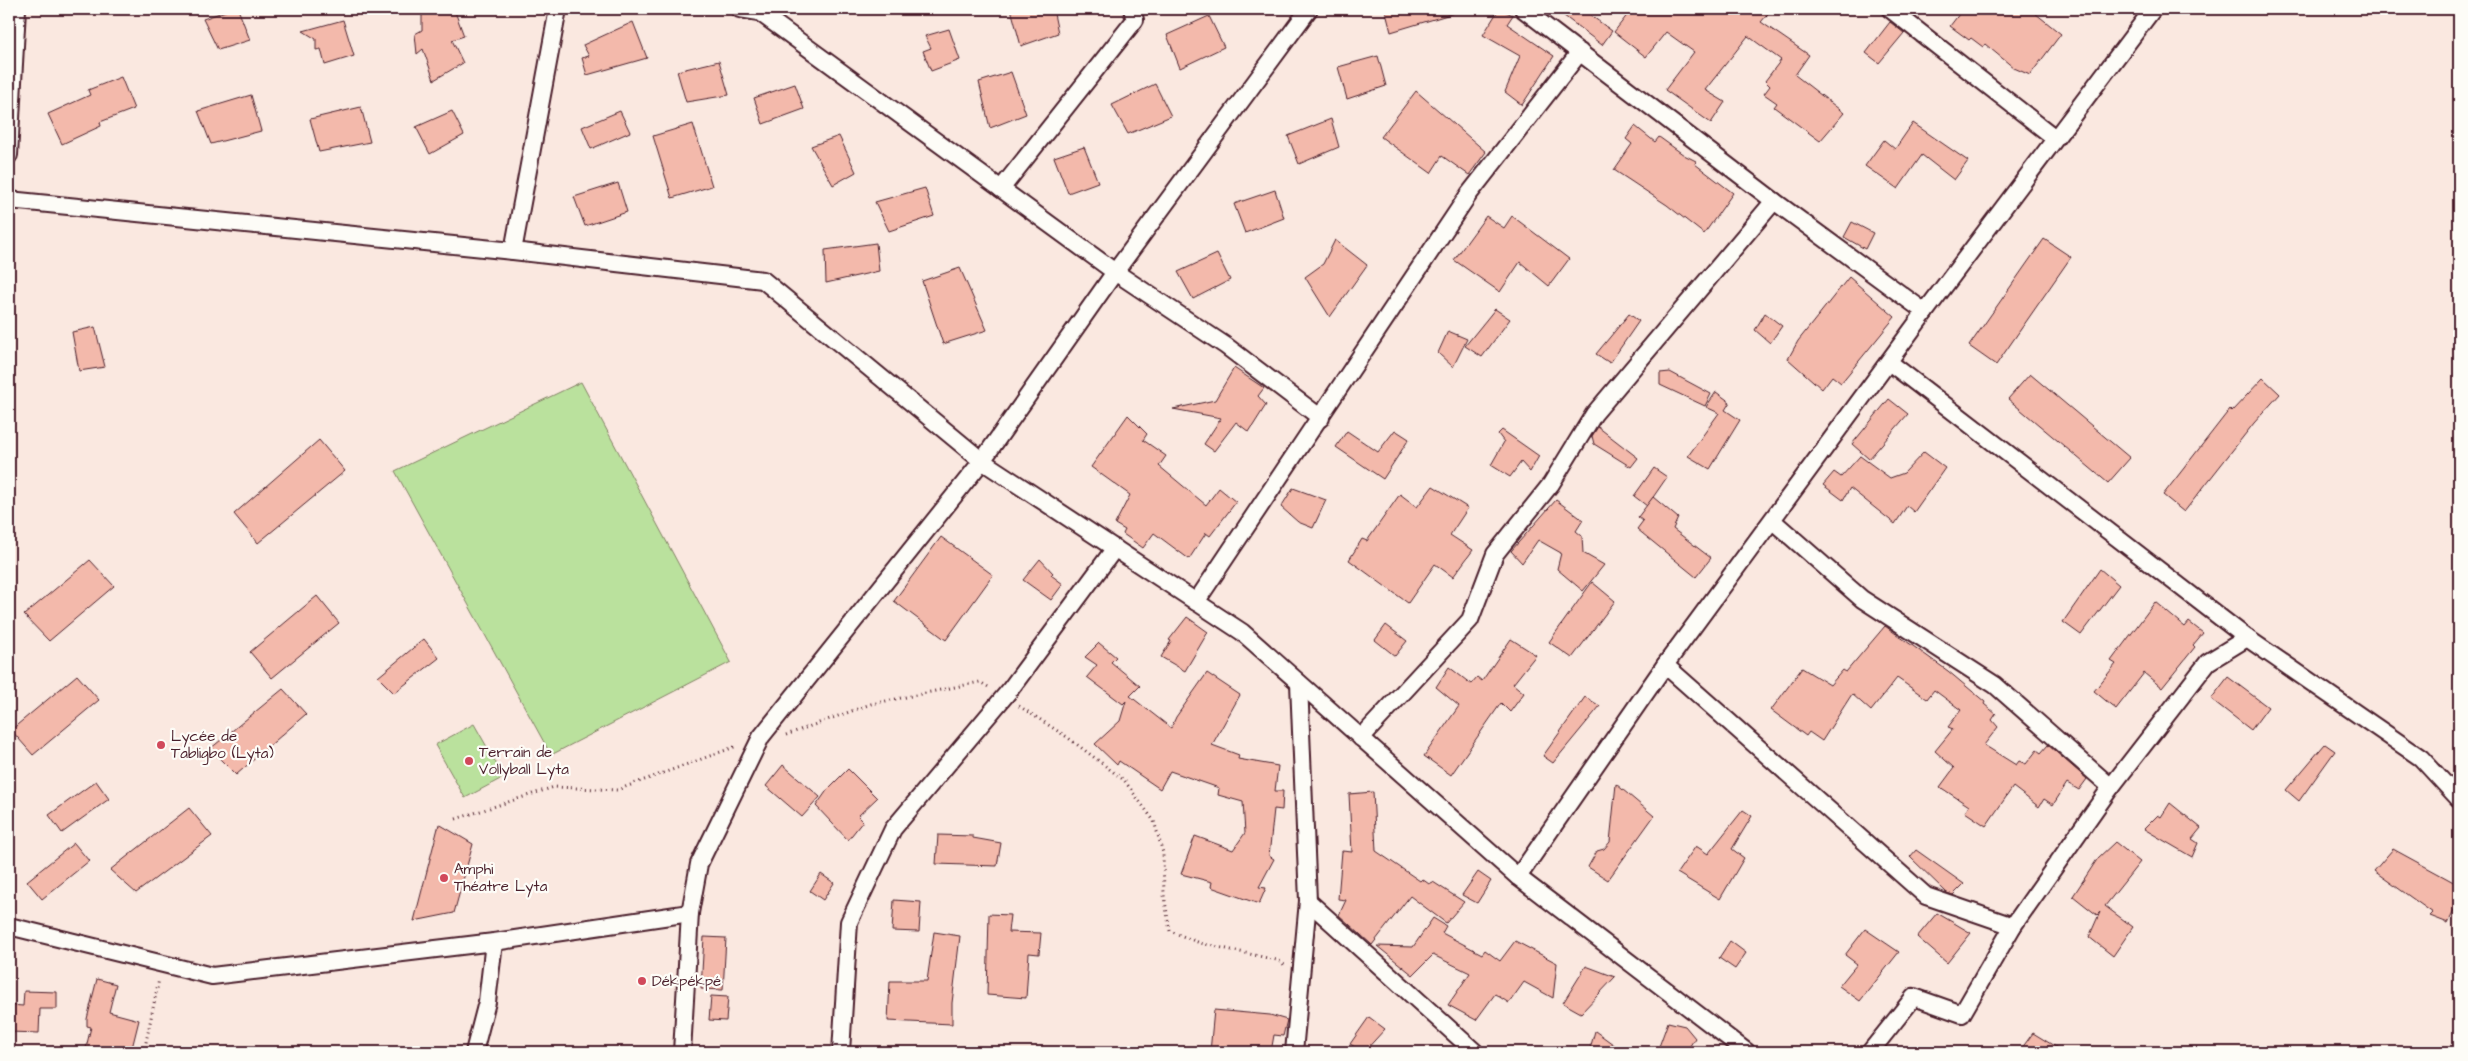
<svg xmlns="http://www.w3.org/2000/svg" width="2468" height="1061" font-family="'Architects Daughter',sans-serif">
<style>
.green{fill:#bae19d;stroke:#828064}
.building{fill:#f3b9ab;stroke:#4a1f2b}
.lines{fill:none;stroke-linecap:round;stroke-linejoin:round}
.minor-casing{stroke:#4a1f2b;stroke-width:20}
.path{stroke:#4a1f2b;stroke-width:3;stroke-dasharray:1 4;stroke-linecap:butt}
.minor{stroke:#fdfcf7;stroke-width:16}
.poi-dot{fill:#d1495b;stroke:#fdfcf7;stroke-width:2}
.labels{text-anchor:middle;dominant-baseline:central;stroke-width:4.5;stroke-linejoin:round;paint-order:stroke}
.poi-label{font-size:15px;fill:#4a1f2b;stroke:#fdfcf7;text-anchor:start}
</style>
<rect width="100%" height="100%" fill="#fae8e0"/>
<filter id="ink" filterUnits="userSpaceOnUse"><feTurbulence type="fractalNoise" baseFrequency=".02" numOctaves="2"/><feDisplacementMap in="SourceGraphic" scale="10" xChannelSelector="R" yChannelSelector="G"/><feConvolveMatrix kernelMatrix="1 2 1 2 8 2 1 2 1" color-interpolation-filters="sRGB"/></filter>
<g filter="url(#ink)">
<g class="green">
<path d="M581,382L731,662L551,755L395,471Z"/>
<path d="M474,724L504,777L465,798L435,745Z"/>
</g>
<g class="building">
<path d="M231,9H238L250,40L218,50L203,19Z"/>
<path d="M422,9H454L464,36L452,40L463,63L434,80L423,49L417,54L415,34L422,30Z"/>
<path d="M1011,9H1053L1058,33L1021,46Z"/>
<path d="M1385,9H1453L1454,13L1391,32Z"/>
<path d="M1499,9L1513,15L1507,24L1554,56L1522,105L1505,92L1520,56L1483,35Z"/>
<path d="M1555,9H1582L1612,31L1602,45Z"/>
<path d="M1632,9H1772L1761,22L1809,55L1795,75L1844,113L1820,141L1774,107L1777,103L1764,94L1770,86L1765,81L1781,60L1748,36L1705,90L1725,102L1711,123L1665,90L1694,52L1666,32L1646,57L1614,32Z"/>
<path d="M1963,9H2030L2061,34L2030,75L2014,68L1985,44L1983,47L1971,38L1969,40L1950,26Z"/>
<path d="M1209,16L1224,47L1180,68L1167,35Z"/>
<path d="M343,20L354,56L325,65L321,49L316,50V39L303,31Z"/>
<path d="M633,22L647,58L587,75L582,58L589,56L583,45Z"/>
<path d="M1890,22L1904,33L1879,63L1866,53Z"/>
<path d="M949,29L960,60L931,71L923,51L931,48L925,36Z"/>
<path d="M1378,56L1386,86L1347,99L1338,67Z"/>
<path d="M719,61L729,95L686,102L677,71Z"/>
<path d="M1011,72L1026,114L990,128L979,82Z"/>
<path d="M121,77L134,109L100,122L101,126L62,144L48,114L90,95L88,90Z"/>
<path d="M795,84L804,109L763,124L754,98Z"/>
<path d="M1155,84L1171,116L1128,134L1112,105Z"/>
<path d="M1416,91L1486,152L1469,175L1442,156L1431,173L1381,137Z"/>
<path d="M251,95L261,131L211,144L198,111Z"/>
<path d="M361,107L370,142L319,152L310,119Z"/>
<path d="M452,111L464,135L430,154L416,127Z"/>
<path d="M620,111L630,132L591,149L582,127Z"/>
<path d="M1331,119L1339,147L1299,164L1288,136Z"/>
<path d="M1913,123L1968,161L1954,180L1922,155L1898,189L1865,166L1884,140L1895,149Z"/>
<path d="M693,124L712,186L672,198L653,136Z"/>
<path d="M1635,126L1655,142L1659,137L1684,155L1696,161L1695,164L1733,193L1704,234L1667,205L1614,170L1632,144L1626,139Z"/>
<path d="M839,136L856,172L833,185L811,146Z"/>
<path d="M1084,147L1098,182L1068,193L1054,157Z"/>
<path d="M618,183L627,212L585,226L574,197Z"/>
<path d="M925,188L934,216L889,231L875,202Z"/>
<path d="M1275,190L1284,218L1245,233L1234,204Z"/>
<path d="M1486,216L1504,228L1512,216L1569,259L1549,286L1520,262L1500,292L1454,260Z"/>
<path d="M1852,222L1873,233L1865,249L1844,237Z"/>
<path d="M2044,239L2071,257L1996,365L1969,346Z"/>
<path d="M1335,240L1367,265L1330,317L1305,277L1323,264Z"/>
<path d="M876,243L879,271L826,283L825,250Z"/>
<path d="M1217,254L1230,280L1193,299L1178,272Z"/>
<path d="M960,268L987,330L943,344L922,281Z"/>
<path d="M1849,277L1895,317L1841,383L1832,376L1822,389L1788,359L1798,341Z"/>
<path d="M1495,309L1510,319L1482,357L1465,346Z"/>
<path d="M1765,313L1782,326L1770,343L1755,330Z"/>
<path d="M1629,314L1639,321L1610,363L1596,354Z"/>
<path d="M95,327L105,367L79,371L72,332Z"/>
<path d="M1448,331L1467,339L1453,367L1438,353Z"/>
<path d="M1234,368L1264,388L1258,396L1266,405L1249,432L1236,422L1214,451L1204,444L1221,418L1173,409L1215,400Z"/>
<path d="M1670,372L1711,394L1705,406L1660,385V373Z"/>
<path d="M2030,374L2130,458L2108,483L2008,399Z"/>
<path d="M2263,378L2280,394L2254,423L2184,512L2163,495L2230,409L2232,411Z"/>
<path d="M1716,392L1730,402L1725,410L1740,420L1710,469L1688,456L1719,413L1706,407Z"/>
<path d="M1889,399L1908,414L1869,459L1852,444Z"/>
<path d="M1128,415L1147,434L1143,440L1166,456L1159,466L1206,505L1219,488L1236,502L1210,536L1206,533L1189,559L1154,533L1143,548L1123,534L1125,530L1115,524L1130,495L1091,467Z"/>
<path d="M1598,427L1638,458L1631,467L1594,444L1592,436Z"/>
<path d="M1395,430L1409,439L1383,479L1336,447L1347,431L1378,452Z"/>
<path d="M1502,430L1539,456L1530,472L1521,462L1510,477L1491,465L1504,442L1498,434Z"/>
<path d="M319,440L345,471L258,543L234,514Z"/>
<path d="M1924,452L1945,468L1914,512L1907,506L1895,524L1850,488L1843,500L1823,485L1834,472L1841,477L1860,456L1890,478L1904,473Z"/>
<path d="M1654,468L1667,477L1647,506L1634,496Z"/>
<path d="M1433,486L1468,508L1450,535L1473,550L1453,577L1435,564L1408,603L1349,560L1362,539L1367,541L1400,494L1417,507Z"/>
<path d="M1293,488L1326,500L1313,528L1298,522L1281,507Z"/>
<path d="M1653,497L1678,518L1673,529L1711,558L1696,577L1637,529L1643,521L1638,517Z"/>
<path d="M1556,500L1583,520L1576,531L1582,536L1583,553L1604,565L1583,591L1557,569L1561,553L1538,540L1522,563L1511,551Z"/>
<path d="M941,537L993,575L946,640L894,601Z"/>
<path d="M1040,559L1053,573L1051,575L1063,584L1051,600L1023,580Z"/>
<path d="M90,560L114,586L49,641L24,615Z"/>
<path d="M2100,569L2119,585L2081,635L2063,622Z"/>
<path d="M1592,582L1615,601L1572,658L1549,642Z"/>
<path d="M317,596L339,623L272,678L250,652Z"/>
<path d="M2155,602L2185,627L2189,622L2203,633L2193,645L2195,647L2162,688L2144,673L2116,709L2094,691L2116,664L2111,661Z"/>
<path d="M1187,617L1208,632L1185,671L1161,657L1171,641L1169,640Z"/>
<path d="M1386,625L1407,641L1395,656L1375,640Z"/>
<path d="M1885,626L1948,671L1985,702L1984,704L1996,714L1992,720L1998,727L1984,745L2016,765L2019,761L2026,764L2037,750L2041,753L2048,745L2087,779L2079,790L2067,783L2053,805L2044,799L2039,807L2013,787L1986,826L1965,812L1969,806L1940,787L1954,768L1935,751L1953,729L1948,727L1961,710L1934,690L1927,699L1897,678L1871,711L1852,694L1822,741L1809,732L1806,736L1771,710L1802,668L1830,685L1843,670L1846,672Z"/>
<path d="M424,639L439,658L394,693L378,677Z"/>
<path d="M1511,639L1536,655L1513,684L1524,693L1510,712L1501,703L1451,775L1424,756L1459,706L1436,687L1449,667L1471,684L1477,677L1482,681Z"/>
<path d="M1099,643L1116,657L1111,662L1140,686L1130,696L1171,728L1176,717L1207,673L1240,695L1212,745L1239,755L1238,759L1278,766L1275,791H1283L1282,810L1274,809L1269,856L1274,859L1259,887L1266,888L1259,904L1211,887L1212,882L1181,874L1195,836L1233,850L1245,833L1243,802L1218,795L1219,788L1170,771L1160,789L1119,761L1117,765L1095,744L1120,721L1126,701L1123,704L1087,677L1097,665L1085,657Z"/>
<path d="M77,675L99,700L33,755L11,730Z"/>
<path d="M2228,677L2268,707L2251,730L2211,699Z"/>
<path d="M283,689L306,714L236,775L210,749Z"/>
<path d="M1585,697L1600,706L1553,763L1543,756Z"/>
<path d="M2325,744L2335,751L2299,801L2286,790Z"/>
<path d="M783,765L820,797L802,817L766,786Z"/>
<path d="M848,769L877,798L858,816L863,821L848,840L816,806L828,789Z"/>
<path d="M96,781L109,799L62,833L49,815Z"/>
<path d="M1616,784L1654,816L1608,880L1588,867L1597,851L1604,849L1610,842Z"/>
<path d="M1373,792L1376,851L1420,881L1422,879L1429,884L1433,882L1464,902L1446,923L1410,896L1372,945L1339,915L1346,900L1338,899L1342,851L1352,852L1349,794Z"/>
<path d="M2170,803L2201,828L2192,839L2198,843L2192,857L2144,829L2158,815L2161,817Z"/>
<path d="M189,808L212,836L136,893L110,870Z"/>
<path d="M1743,810L1752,816L1732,849L1744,858L1720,899L1677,873L1696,846L1708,854Z"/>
<path d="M439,824L473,844L454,913L414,921Z"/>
<path d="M938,835L973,836V838L1001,843L997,866L936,864Z"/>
<path d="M2115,842L2140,862L2105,906L2133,927L2113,956L2089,937L2100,912L2097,915L2073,896L2098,858Z"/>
<path d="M74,843L89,861L42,899L27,881Z"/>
<path d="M2393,849L2459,885V901L2448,923L2430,916L2433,913L2374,871Z"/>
<path d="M1916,850L1964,884L1953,895L1947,893L1910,857Z"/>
<path d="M1478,872L1491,881L1477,903L1462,895Z"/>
<path d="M821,874L834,883L823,900L810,891Z"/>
<path d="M894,900L921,902L919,932L892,931Z"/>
<path d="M1937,913L1971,933L1947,963L1917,937Z"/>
<path d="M989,914L1010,915L1008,932L1041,933L1039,954L1029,953L1026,998L987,995Z"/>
<path d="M1433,918L1446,926L1442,933L1482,954L1485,950L1500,961L1515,941L1557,963L1553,998L1524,982L1509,1003L1495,994L1476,1020L1448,1005L1470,973L1433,955L1413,975L1377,946L1413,947Z"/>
<path d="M1865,929L1899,952L1860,1001L1839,986L1857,964L1845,955Z"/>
<path d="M934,932L960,936L952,1003V1024L888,1021L890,981H927Z"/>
<path d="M704,937L726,938L723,990L701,989Z"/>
<path d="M1730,941L1746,953L1735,969L1719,958Z"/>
<path d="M1586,966L1615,977L1581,1013L1563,1003Z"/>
<path d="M97,979L116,984L109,1012L139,1020L131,1052H85L91,1027L87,1026V1019Z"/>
<path d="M24,991L57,992V1009H40L39,1033L9,1032L10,1005L23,1006Z"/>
<path d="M711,996L728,997L726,1021L709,1020Z"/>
<path d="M1214,1010L1270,1015L1287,1020L1283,1036L1274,1035L1271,1052H1210Z"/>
<path d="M1369,1017L1385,1029L1364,1052L1350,1044Z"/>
<path d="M1668,1022L1685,1026L1695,1038L1686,1052H1657Z"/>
<path d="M1595,1031L1624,1052H1589Z"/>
<path d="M2033,1033L2064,1052H2019Z"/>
</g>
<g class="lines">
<defs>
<g id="minor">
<path d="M740,9L759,12L1115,272L1226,346L1321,418"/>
<path d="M1523,9L1774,201L1925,312"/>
<path d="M1890,9L2055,138"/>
<path d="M9,155L17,9"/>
<path d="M1001,189L1135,20L1132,9"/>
<path d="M9,200L513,251L763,280L982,461L1242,632L1518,877L1747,1052"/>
<path d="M513,251L558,9"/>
<path d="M1889,362L2247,638L2421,758L2459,799"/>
<path d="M1773,521L1862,599L1995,685L2111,787"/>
<path d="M1196,602L1469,194L1580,52"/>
<path d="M1665,665L1926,896L2013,926"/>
<path d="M1361,738L1470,620L1495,554L1551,484L1594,414L1774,201"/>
<path d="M1518,877L1665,665L1925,312L2153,9"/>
<path d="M1308,901L1475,1052"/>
<path d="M9,926L212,976L494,942L690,913"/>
<path d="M474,1052L487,1002L494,942"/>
<path d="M682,1052L690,913L699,864L761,737L982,461L1115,272L1309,9"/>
<path d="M841,1052L849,922L893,829L1009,691L1115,548"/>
<path d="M1294,1052L1308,901L1299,683"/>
<path d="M1870,1052L1914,997L1962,1014L2013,926L2111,787L2208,662L2247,638"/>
</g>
</defs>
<use href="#minor" class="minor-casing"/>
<g class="path">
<path d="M1019,706L1067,737L1124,780L1154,821L1163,853L1164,895L1170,931L1200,943L1281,961L1284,965"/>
<path d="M786,735L871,704L980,682L990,688"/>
<path d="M456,819L554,787L617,790L737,746"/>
<path d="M144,1052L159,979"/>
</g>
<use href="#minor" class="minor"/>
</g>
</g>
<g class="poi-dot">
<circle cx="161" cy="745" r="5"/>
<circle cx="469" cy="761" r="5"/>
<circle cx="444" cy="878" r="5"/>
<circle cx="642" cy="981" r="5"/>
</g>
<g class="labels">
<g class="poi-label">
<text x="171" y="736">Lycée de<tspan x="171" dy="17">Tabligbo (Lyta)</tspan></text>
<text x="479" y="752">Terrain de<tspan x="479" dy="17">Vollyball Lyta</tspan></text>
<text x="454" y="869">Amphi<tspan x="454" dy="17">Théatre Lyta</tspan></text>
<text x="652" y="981">Dékpékpé</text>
</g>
</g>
<rect width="2468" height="1061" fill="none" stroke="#fdfcf7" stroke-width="30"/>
<rect x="15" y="15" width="2438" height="1031" fill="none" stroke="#4a1f2b" stroke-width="2" filter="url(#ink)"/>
</svg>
